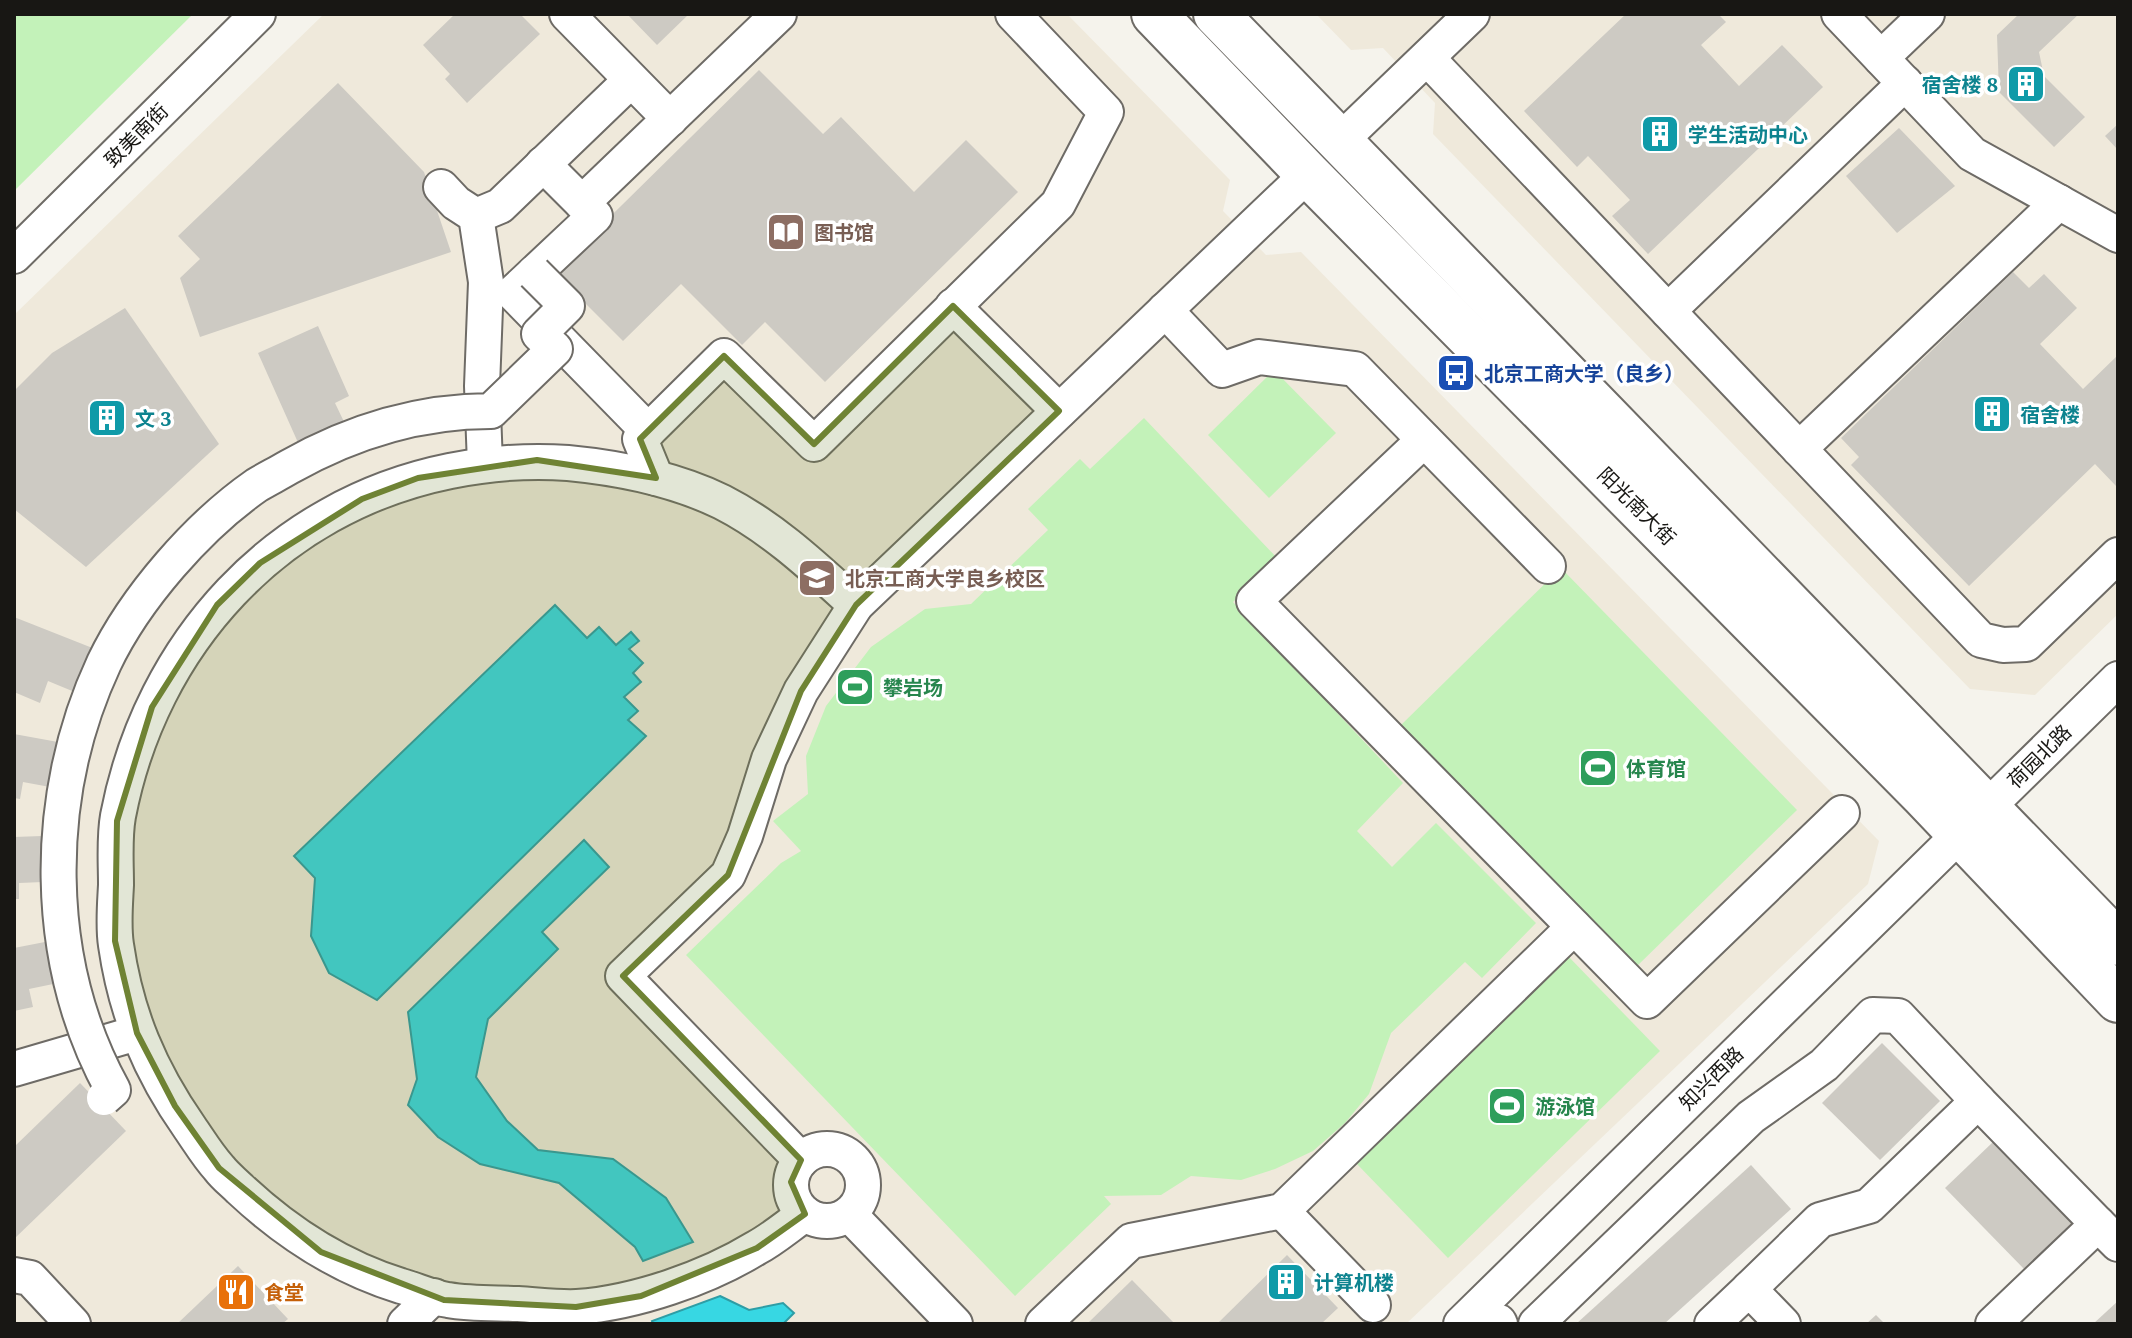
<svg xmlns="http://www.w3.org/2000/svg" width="2132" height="1338" font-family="'Noto Serif','Noto Sans SC',serif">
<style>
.built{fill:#efe9db}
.green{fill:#c3f2b9}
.water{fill:#37d7e3;stroke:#2e9da5;stroke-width:2}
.building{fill:#cdcac3}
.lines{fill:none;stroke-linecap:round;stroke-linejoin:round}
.minor-casing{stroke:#6e6b66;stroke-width:38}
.major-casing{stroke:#6e6b66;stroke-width:48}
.minor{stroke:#fff;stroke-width:34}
.major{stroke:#fff;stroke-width:44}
.minor-bridge-casing{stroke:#6e6b66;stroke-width:38;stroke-linecap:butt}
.minor-bridge{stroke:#fff;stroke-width:34}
.marked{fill:#6f8334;fill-opacity:0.2;stroke:#6f8334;stroke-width:6;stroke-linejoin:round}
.labels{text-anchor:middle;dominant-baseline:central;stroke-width:7;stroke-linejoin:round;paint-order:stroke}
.culture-label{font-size:20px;font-weight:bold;fill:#0d838f;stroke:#fff;text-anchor:start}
.street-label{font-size:20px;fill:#181714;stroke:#fff}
.education-label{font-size:20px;font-weight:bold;fill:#785e54;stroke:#fff;text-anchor:start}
.transit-label{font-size:20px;font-weight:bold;fill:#164399;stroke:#fff;text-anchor:start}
.leisure-label{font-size:20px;font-weight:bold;fill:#27864d;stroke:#fff;text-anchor:start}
.food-label{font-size:20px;font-weight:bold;fill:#c56008;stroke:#fff;text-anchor:start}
</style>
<rect width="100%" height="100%" fill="#f5f3ec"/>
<g class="built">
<path d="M324,14H1067L1230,180L1223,211L1266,255L1301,252L1879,841L1868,884L1406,1324H14V315Z"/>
<path d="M1316,14H2118V614L2035,695L1970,689L1433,134L1435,103L1383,48L1351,50Z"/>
</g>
<g class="green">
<path d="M14,14H193L14,191Z"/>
<path d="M1274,370L1336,433L1269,498L1208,435Z"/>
<path d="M1144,418L1278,559L1233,602L1403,783L1357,831L1392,867L1436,823L1536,923L1482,978L1465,962L1391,1033L1369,1094L1345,1123L1313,1151L1275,1169L1241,1180L1191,1176L1161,1195L1104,1196L1111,1204L1015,1296L686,955L781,863L801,851L773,821L808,794L806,756L826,706L871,647L925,609L971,604L1048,530L1028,509L1080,459L1090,469Z"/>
<path d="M1561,568L1797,810L1635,968L1400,726Z"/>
<path d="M1566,954L1660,1051L1448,1258L1354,1161Z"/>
</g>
<g class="water">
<path d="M555,605L587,638L599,627L616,645L631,632L639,641L629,649L643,663L633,673L641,682L624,697L638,711L628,720L646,736L377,1000L329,973L311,936L315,878L294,856Z"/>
<path d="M584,840L609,867L542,932L558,949L488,1019L476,1077L507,1121L538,1150L613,1159L666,1198L693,1242L643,1261L635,1247L559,1183L480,1164L438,1137L408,1105L417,1079L408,1012Z"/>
<path d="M720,1296L749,1310L783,1303L794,1313L783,1324H653L652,1321Z"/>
</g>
<g class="building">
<path d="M455,14H520L540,34L467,103L445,79L450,74L423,45Z"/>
<path d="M627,14H689L657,45Z"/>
<path d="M1626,14H1718L1726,22L1701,45L1739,86L1782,45L1823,87L1648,254L1612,216L1630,200L1588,156L1577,167L1524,111Z"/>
<path d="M2019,14H2079L2039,52L2044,76L2085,117L2054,147L1999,92L1997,35Z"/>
<path d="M759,70L823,134L841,117L914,192L966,140L1018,192L825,382L765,322L742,345L681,284L623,341L554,272Z"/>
<path d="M338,83L424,172L451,252L200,337L180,278L200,259L178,236Z"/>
<path d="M2118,124V150L2105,136Z"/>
<path d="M1899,128L1955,186L1897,233L1846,176Z"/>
<path d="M2013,272L2029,288L2044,274L2077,308L2040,344L2083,389L2118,355V484L2116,486L2095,464L1969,586L1851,465L1859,457L1841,438Z"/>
<path d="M125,308L219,444L86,567L14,509V391L52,353Z"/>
<path d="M318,326L349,396L335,403L346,426L300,447L258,353Z"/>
<path d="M14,617L95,649L77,693L48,681L40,703L14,692Z"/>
<path d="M14,734L58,742L50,787L23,782L20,799L14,798Z"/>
<path d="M42,836L43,882L19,883V899H14V837Z"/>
<path d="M50,941L58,983L29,989L33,1007L14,1011V948Z"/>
<path d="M1882,1043L1940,1101L1880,1160L1822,1103Z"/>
<path d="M80,1083L126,1131L14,1239V1147Z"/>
<path d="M1993,1142L2073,1224L2025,1270L1945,1188Z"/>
<path d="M1751,1165L1791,1209L1664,1324H1576Z"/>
<path d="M1287,1255L1338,1308L1321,1324H1217Z"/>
<path d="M238,1266L288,1319L282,1324H177Z"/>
<path d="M1132,1280L1175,1324H1087Z"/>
<path d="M2118,1301V1324H2093Z"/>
<path d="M1876,1315L1885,1324H1866Z"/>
</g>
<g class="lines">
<defs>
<g id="minor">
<path d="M567,14L670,119"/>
<path d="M1839,14L1972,154L2118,235"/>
<path d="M1427,58L1981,640L2003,645L2026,644L2118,555"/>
<path d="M1881,58L1927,14"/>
<path d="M1340,141L1472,14"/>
<path d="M543,164L595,216L513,293L648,431"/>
<path d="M441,187L456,203L476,216L486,282L482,386L485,464"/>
<path d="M582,203L779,14"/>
<path d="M476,216L500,206L631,80"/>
<path d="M14,256L258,14"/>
<path d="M953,306L1059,411"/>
<path d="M1165,310L1222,370L1259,357L1355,369L1548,566"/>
<path d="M1668,311L1905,83"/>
<path d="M1424,440L1254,601L1647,1001L1842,813"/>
<path d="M1799,449L2059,202"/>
<path d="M656,478L640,439L724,356L814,444L1058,204L1106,112L1013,14"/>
<path d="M14,1069L137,1033"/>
<path d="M1978,1101L2098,1224L1993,1324"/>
<circle cx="827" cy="1185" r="36"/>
<path d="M801,1160L623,976L728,875L745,836L769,759L801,691L856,605L1308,174"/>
<path d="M1282,1211L1373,1305"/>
<path d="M805,1214C789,1225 773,1239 756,1248C707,1278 635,1303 577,1307C558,1308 537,1305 518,1304C495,1303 471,1304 448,1300C432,1298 416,1290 401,1286C339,1267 287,1233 240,1189C233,1182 225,1176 219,1168C208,1156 199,1141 190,1128C150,1071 126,1014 116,945C113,926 115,905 116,885C116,862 114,838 118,816C151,644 276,506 450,471C490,463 528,460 568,463C620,468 675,479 722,502C773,528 814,567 856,605"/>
<path d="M849,1214L955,1324"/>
<path d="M2098,1224L2118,1244"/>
<path d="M14,1275L30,1278L73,1324"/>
<path d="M1499,1322L1500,1324"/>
<path d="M405,1324L434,1296"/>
<path d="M1043,1324L1131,1241L1282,1211L1574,927"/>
<path d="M1461,1324L2118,679"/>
<path d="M1536,1324L1751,1117L1824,1065L1873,1015L1898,1016L1978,1101L1869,1206L1820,1220L1749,1289"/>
<path d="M1712,1324L1749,1289L1783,1324"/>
</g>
<g id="major">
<path d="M1154,14L1308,174L1923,795L2118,1000"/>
<path d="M1216,14L2118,943"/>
</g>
</defs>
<use href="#minor" class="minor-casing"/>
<use href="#major" class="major-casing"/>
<use href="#minor" class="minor"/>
<use href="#major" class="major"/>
<defs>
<path id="minor-bridge" d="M104,1098L113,1090C42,961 42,796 104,663C135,598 198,526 257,485C267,479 279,473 289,467C351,432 419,411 491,411L555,349L539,334L567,306L534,273"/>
</defs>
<use href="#minor-bridge" class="minor-bridge-casing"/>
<use href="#minor-bridge" class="minor-bridge"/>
</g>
<path class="marked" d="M953,306L1059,411L856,605L801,691L728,875L623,976L801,1160L791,1182L805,1214L757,1248L641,1296L576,1307L444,1300L321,1252L219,1168L175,1106L137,1033L115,941L117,821L152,707L217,605L260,563L362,499L418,478L537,460L656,478L640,439L724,356L814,444Z"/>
<defs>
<symbol id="building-square" viewBox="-11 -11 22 22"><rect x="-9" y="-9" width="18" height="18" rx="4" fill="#0f9aa8" stroke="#fff"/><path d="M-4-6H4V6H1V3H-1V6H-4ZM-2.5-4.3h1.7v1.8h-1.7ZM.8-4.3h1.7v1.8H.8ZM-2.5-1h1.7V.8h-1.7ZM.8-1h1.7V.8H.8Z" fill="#fff"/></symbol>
<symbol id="library-square" viewBox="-11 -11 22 22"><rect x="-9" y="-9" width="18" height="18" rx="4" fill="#8d6e63" stroke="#fff"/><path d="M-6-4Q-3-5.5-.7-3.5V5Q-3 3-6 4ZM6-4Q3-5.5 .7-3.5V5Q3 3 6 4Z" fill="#fff"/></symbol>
<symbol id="bus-square" viewBox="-11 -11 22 22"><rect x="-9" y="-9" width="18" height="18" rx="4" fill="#1a4fb4" stroke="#fff"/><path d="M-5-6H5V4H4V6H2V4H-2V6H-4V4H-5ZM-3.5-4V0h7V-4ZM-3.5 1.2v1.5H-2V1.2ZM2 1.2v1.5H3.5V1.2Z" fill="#fff"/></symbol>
<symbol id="university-square" viewBox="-11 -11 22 22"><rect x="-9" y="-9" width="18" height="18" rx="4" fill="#8d6e63" stroke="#fff"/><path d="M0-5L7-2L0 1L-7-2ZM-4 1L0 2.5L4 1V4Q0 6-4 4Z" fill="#fff"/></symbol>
<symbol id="stadium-square" viewBox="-11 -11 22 22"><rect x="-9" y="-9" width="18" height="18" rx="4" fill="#2e9e5b" stroke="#fff"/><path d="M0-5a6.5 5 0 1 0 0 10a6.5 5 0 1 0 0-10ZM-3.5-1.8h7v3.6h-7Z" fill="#fff"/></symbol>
<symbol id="restaurant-square" viewBox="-11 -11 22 22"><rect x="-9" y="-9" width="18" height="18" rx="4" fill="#e8710a" stroke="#fff"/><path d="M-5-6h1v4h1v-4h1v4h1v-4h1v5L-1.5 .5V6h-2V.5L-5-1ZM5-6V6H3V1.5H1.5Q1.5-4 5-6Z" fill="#fff"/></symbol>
</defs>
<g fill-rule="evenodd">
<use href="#building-square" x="2004" y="62" width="44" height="44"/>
<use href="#building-square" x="1638" y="112" width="44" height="44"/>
<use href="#library-square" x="764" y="210" width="44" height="44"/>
<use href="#bus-square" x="1434" y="351" width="44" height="44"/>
<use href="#building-square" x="1970" y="392" width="44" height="44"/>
<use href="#building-square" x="85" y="396" width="44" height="44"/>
<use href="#university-square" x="795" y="556" width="44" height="44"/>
<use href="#stadium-square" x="833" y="665" width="44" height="44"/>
<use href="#stadium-square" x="1576" y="746" width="44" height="44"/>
<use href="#stadium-square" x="1485" y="1084" width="44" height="44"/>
<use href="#building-square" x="1264" y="1260" width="44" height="44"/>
<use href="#restaurant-square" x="214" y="1270" width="44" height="44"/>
</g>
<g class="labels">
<g class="culture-label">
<text x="1998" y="84" text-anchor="end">宿舍楼 8</text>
<text x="1688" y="134">学生活动中心</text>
<text x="2020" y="414">宿舍楼</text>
<text x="135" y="418">文 3</text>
<text x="1314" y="1282">计算机楼</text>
</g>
<g class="street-label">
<text transform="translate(136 135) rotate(-45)">致美南街</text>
<text transform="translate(1637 506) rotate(45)">阳光南大街</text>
<text transform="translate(2039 756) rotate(-45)">荷园北路</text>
<text transform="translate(1711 1078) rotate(-45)">知兴西路</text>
</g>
<g class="education-label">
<text x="814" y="232">图书馆</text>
<text x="845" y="578">北京工商大学良乡校区</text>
</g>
<g class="transit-label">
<text x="1484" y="373">北京工商大学（良乡）</text>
</g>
<g class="leisure-label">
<text x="883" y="687">攀岩场</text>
<text x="1626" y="768">体育馆</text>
<text x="1535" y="1106">游泳馆</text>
</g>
<g class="food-label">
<text x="264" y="1292">食堂</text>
</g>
</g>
<rect width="2132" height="1338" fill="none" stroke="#181714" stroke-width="32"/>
</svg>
